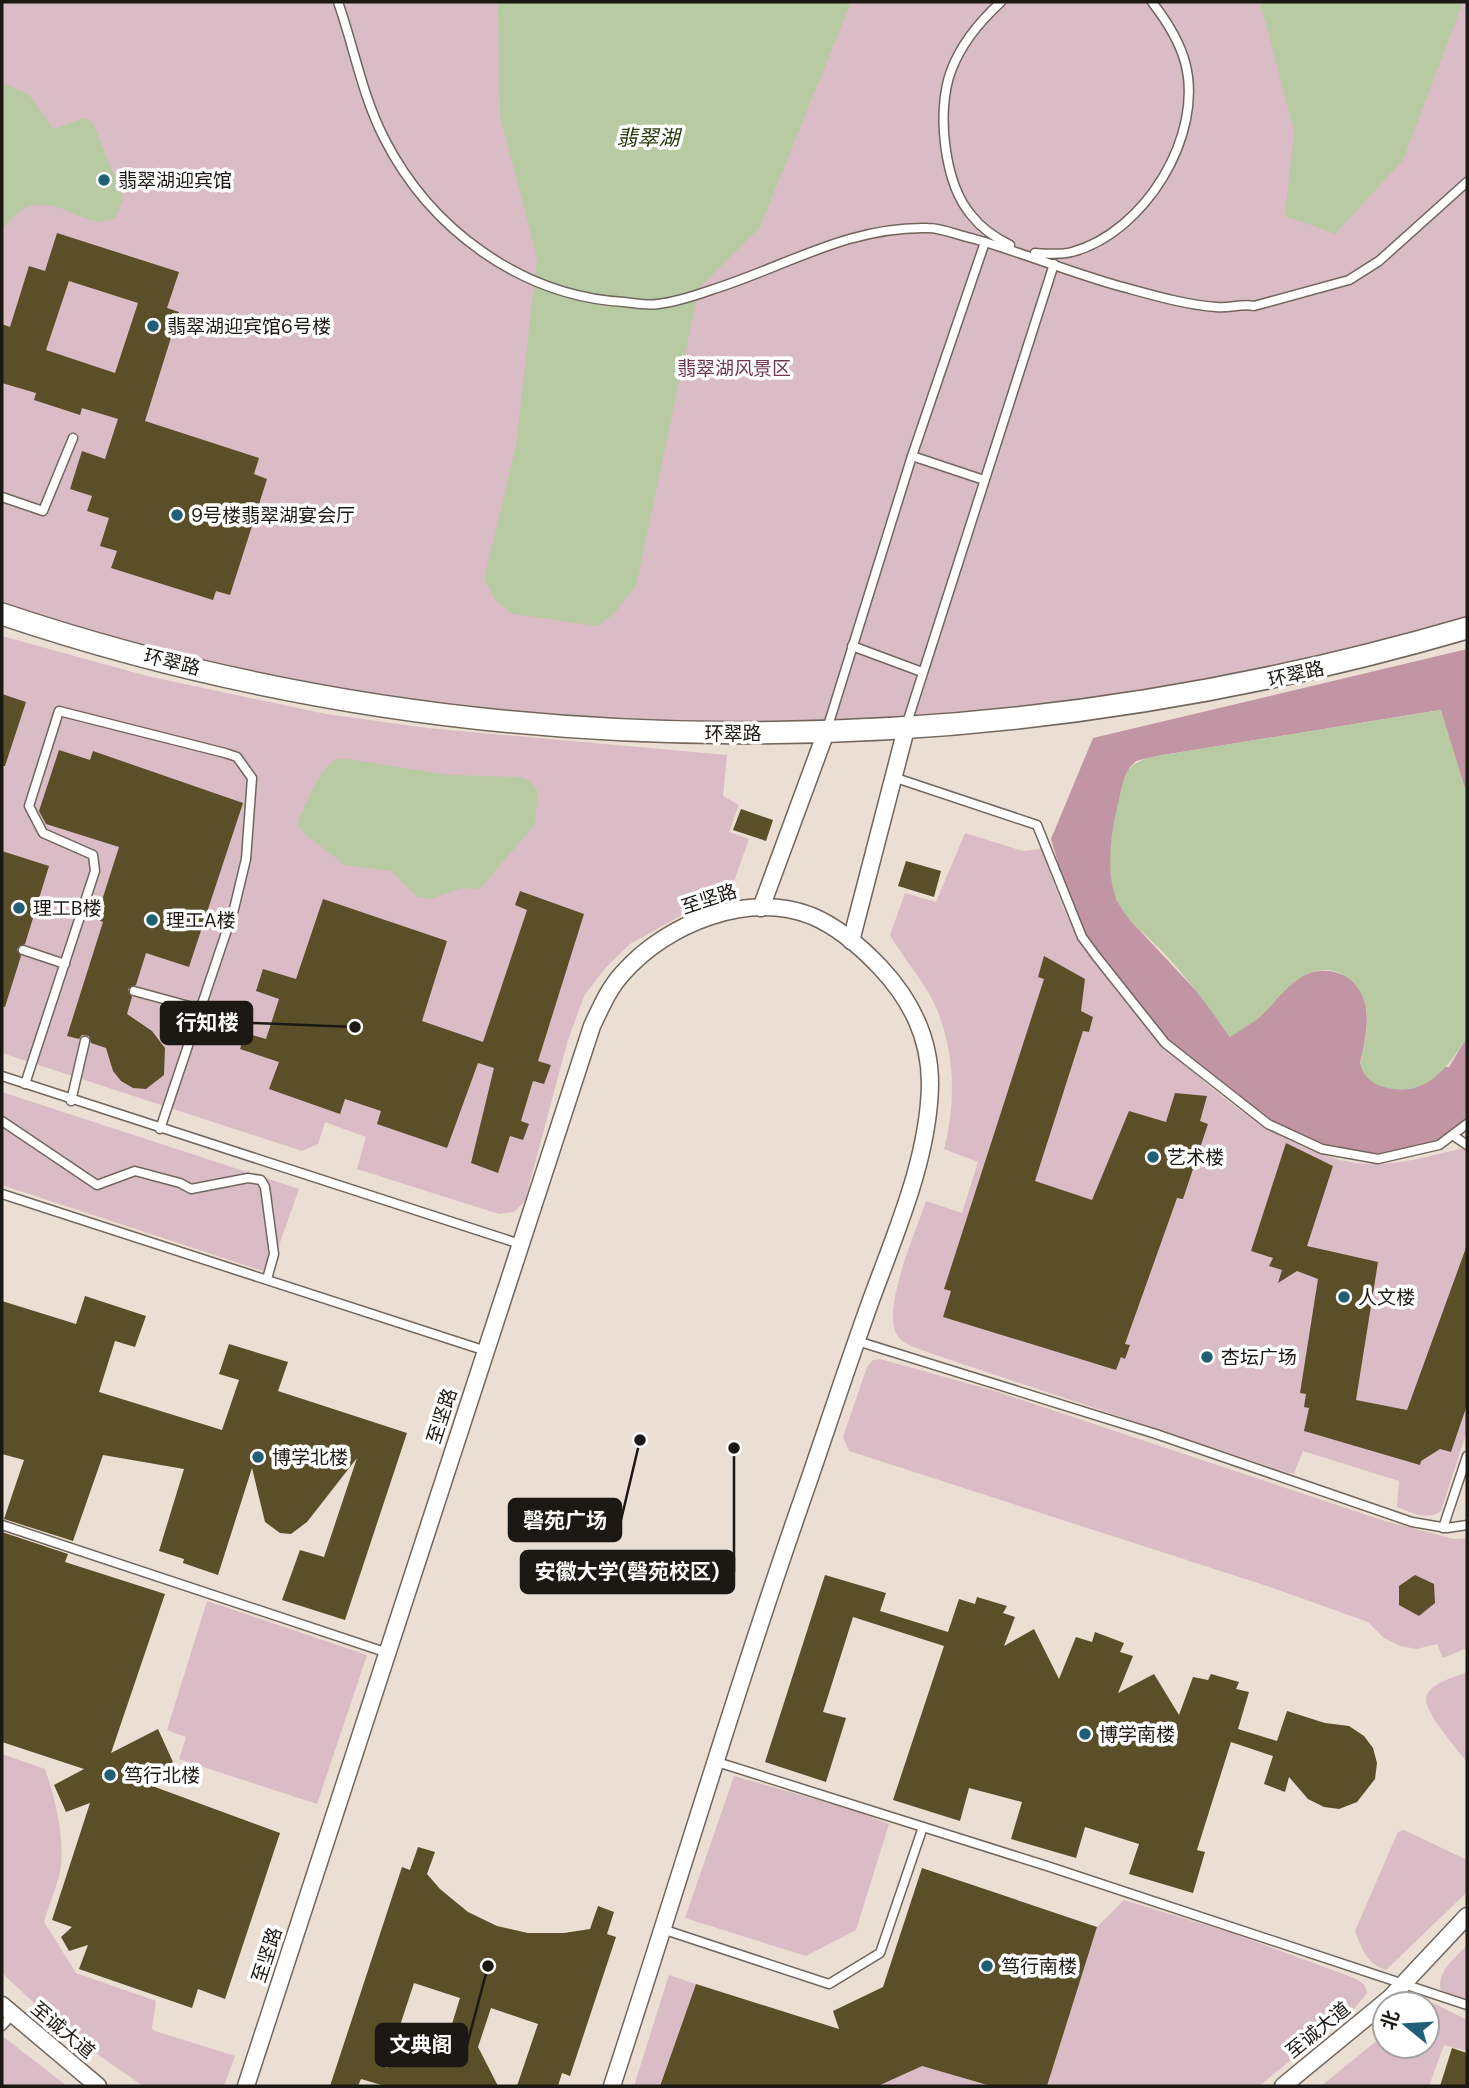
<svg xmlns="http://www.w3.org/2000/svg" width="1469" height="2088" font-family="'DM Sans','Noto Sans SC',sans-serif">
<style>
.green{fill:#dabcc6}
.forest{fill:#c295a5}
.water{fill:#b8caa2}
.building{fill:#5a4f28;fill-rule:evenodd}
.lines{fill:none;stroke-linecap:round;stroke-linejoin:round}
.lane-casing{stroke:#71665d;stroke-width:11}
.street-casing{stroke:#71665d;stroke-width:19}
.secondary-casing{stroke:#71665d;stroke-width:24}
.lane{stroke:#fff;stroke-width:8}
.street{stroke:#fff;stroke-width:16}
.secondary{stroke:#fff;stroke-width:21}
.poi-dot{fill:#215f76;stroke:#fff;stroke-width:2.5}
.labels{text-anchor:middle;dominant-baseline:central;stroke-width:7;stroke-linejoin:round;paint-order:stroke}
.poi-label{font-size:19px;fill:#1c1814;stroke:#fff;text-anchor:start}
.park-label{font-size:19px;fill:#71364f;stroke:#fff}
.street-label{font-size:19px;fill:#1c1814;stroke:#fff}
.water-label{font-size:21px;font-style:italic;fill:#27380a;stroke:#fff}
.leader{fill:none;stroke:#1c1814;stroke-width:2.5}
.callout-dot{fill:#1c1814;stroke:#fff;stroke-width:2.5}
.callout{fill:#1c1814;stroke:#1c1814;stroke-width:2.5}
.callout-label{font-size:21px;text-anchor:middle;font-weight:bold;fill:#fff}
</style>
<rect width="100%" height="100%" fill="#ebded3"/>
<g class="green">
<path d="M2,2H1467V628L1250,684L761,733L383,705L2,614Z"/>
<path d="M2,636L147,676L326,714L427,728L727,755L723,796L739,805L729,832L749,839L732,887L630,944L606,967L584,996L567,1043L525,1201L514,1212L499,1214L357,1169L366,1137L325,1122L318,1144L302,1151L2,1053Z"/>
<path d="M965,833L1023,851L1042,849C1053,882 1065,917 1084,946C1137,1028 1252,1144 1350,1162C1387,1169 1424,1157 1460,1149L1467,1150V1431L1441,1511C1426,1521 1413,1513 1397,1507L1399,1481L1303,1451L1294,1473H1289L930,1353C919,1348 904,1346 897,1335C881,1309 917,1229 926,1201L962,1213L978,1162L944,1149C956,1103 955,1057 938,1012C927,984 905,961 890,935L905,893L936,902Z"/>
<path d="M2,1092L299,1189L269,1273L2,1185Z"/>
<path d="M880,1359L995,1391L1385,1521L1454,1539L1467,1538V1648L1443,1658L1437,1644L1417,1649L1400,1646L1384,1638L1368,1622L1267,1586L849,1451L843,1437L867,1367L873,1360Z"/>
<path d="M207,1601L367,1655L317,1804L179,1759L186,1737L167,1730Z"/>
<path d="M1467,1672V1762C1458,1750 1424,1712 1426,1698C1429,1683 1456,1677 1467,1672Z"/>
<path d="M2,1754L45,1769C55,1798 64,1834 61,1865C59,1884 49,1903 44,1922L76,1973L156,2001L152,2029L155,2031L235,2056L224,2086H143L64,2031L2,1973Z"/>
<path d="M734,1776L856,1811L889,1824L856,1930L806,1956L685,1918Z"/>
<path d="M1404,1830L1467,1860V1892L1386,1970C1366,1963 1362,1949 1355,1931L1394,1841L1398,1832Z"/>
<path d="M1124,1900L1232,1933L1354,1978L1364,1984L1367,1993L1354,2009L1259,2086H1047L1097,1927Z"/>
<path d="M1467,1945V2001L1441,1990C1436,1972 1456,1957 1467,1945Z"/>
<path d="M669,1975L696,1984L660,2086H634Z"/>
<path d="M1433,2003L1467,2020V2051L1444,2045L1429,2086H1321L1385,2034V2046H1427V2004H1418Z"/>
<path d="M5,2038L67,2086H2V2039Z"/>
<path d="M909,2062L991,2086H878L911,2071Z"/>
</g>
<path class="forest" d="M1467,649V795L1440,710L1157,756L1136,761L1129,768L1116,899L1130,920L1201,996L1230,1037C1253,1017 1276,992 1301,977C1312,970 1327,969 1338,973C1378,986 1367,1033 1360,1064L1449,1067L1467,1037V1124L1454,1136L1402,1156L1344,1155L1286,1135L1165,1043L1096,956L1073,914L1051,839L1093,738Z"/>
<g class="water">
<path d="M498,2H851L760,227L699,288L636,586L614,614L597,626L513,614L495,600L484,579L516,445L537,258L500,116Z"/>
<path d="M1260,2H1463L1403,160L1335,234L1285,216L1294,131Z"/>
<path d="M2,83L28,94L54,129L84,118L93,123L123,198L116,217C80,238 44,169 2,231Z"/>
<path d="M1441,710L1467,795V1037C1448,1068 1425,1099 1384,1087C1375,1085 1364,1077 1361,1067C1359,1061 1363,1053 1364,1046C1369,1022 1370,1001 1353,982C1346,975 1334,969 1324,970C1296,971 1279,999 1261,1016C1252,1024 1240,1030 1230,1037C1209,1007 1188,979 1163,952C1148,936 1126,921 1117,900C1105,874 1111,831 1118,804C1125,773 1124,763 1157,756Z"/>
<path d="M340,758L450,775L521,777L529,781L538,792L535,824L480,889L462,888L430,899L417,897L391,871L345,865L301,831L298,824C303,807 322,762 340,758Z"/>
</g>
<g class="building">
<path d="M57,233L179,272L167,308L179,312L145,421L259,458L254,474L267,479L230,595L216,591L213,600L111,568L117,551L100,546L109,518L87,511L92,496L70,489L82,451L105,459L118,419L82,408L80,415L34,400L36,393L2,383V324L10,327L29,266L45,271ZM69,281L138,303L115,373L46,350Z"/>
<path d="M2,694L26,702L5,766H2Z"/>
<path d="M59,750L90,760L93,751L243,803L189,967L146,953L136,985L128,989L132,997L127,1014L152,1031L165,1048L164,1075L146,1089L133,1088L121,1081L113,1071L106,1048L91,1043L89,1036L82,1035L79,1039L67,1036L103,922L96,919L119,847L46,824L39,811Z"/>
<path d="M741,809L773,820L766,841L733,830Z"/>
<path d="M2,851L49,866L25,944L17,949L21,956L5,1007L2,1006Z"/>
<path d="M906,861L941,871L934,897L898,886Z"/>
<path d="M520,891L584,914L538,1061L551,1065L544,1084L533,1081L521,1121L529,1124L523,1140L510,1136L498,1173L471,1163L494,1068L478,1063L447,1148L377,1124L381,1111L345,1099L340,1114L269,1089L279,1062L240,1049L245,1033L266,1039L279,999L256,991L263,969L296,979L323,899L447,941L422,1021L483,1042L527,910L515,905Z"/>
<path d="M1044,956L1085,979L1081,1011L1093,1017L1089,1032L1083,1031L1035,1181L1092,1200L1129,1111L1166,1122L1175,1093L1207,1096L1200,1121L1208,1124L1183,1199L1177,1198L1125,1344L1130,1345L1125,1359L1121,1357L1116,1370L943,1317L951,1291L944,1289L1044,979L1038,977Z"/>
<path d="M1286,1143L1333,1166L1307,1246L1378,1262L1356,1400L1407,1410L1467,1245V1405L1451,1452L1440,1449L1421,1461L1420,1465L1304,1431L1309,1408L1304,1407L1306,1394L1300,1393L1318,1279L1297,1271L1278,1283L1282,1270L1269,1266L1273,1258L1251,1251Z"/>
<path d="M85,1296L146,1316L135,1347L115,1341L99,1392L222,1430L239,1380L219,1374L229,1344L288,1362L278,1391L407,1433L345,1620L282,1600L300,1550L324,1557L357,1458L307,1522L291,1534L280,1533L265,1522L252,1468L218,1575L183,1563L184,1559L159,1551L184,1469L103,1455L73,1541L4,1519L24,1460L2,1454V1301L76,1324Z"/>
<path d="M2,1532L68,1554L65,1562L165,1594L111,1753L158,1729L173,1762L136,1780L280,1833L225,1999L198,1989L192,2008L79,1969L88,1945L69,1951L61,1937L72,1927L52,1920L90,1803L66,1812L54,1785L84,1769L2,1742Z"/>
<path d="M825,1575L886,1593L880,1611L948,1632L959,1599L975,1604L977,1597L1007,1606L1003,1613L1015,1617L1004,1646L1034,1629L1059,1679L1076,1637L1092,1642L1095,1632L1124,1643L1120,1652L1133,1656L1118,1693L1154,1674L1179,1715L1193,1677L1208,1680L1211,1674L1239,1682L1236,1689L1249,1692L1238,1729L1277,1741L1287,1711L1325,1723L1349,1726L1364,1736L1373,1748L1377,1763L1375,1779L1357,1802L1339,1809L1324,1807L1308,1799L1289,1777L1285,1792L1264,1784L1273,1756L1231,1742L1197,1850L1205,1852L1193,1893L1129,1874L1139,1844L1085,1827L1076,1858L1011,1839L1022,1802L969,1788L960,1821L893,1800L944,1646L853,1617L823,1712L846,1718L826,1782L765,1762Z"/>
<path d="M1415,1575L1434,1584L1435,1603L1419,1616L1399,1605V1586Z"/>
<path d="M418,1847L435,1852L427,1874L440,1889L468,1912L497,1926L528,1933H564L590,1929L598,1906L614,1912L607,1934L616,1937L570,2076L562,2073L558,2086H517L538,2024L491,2008L478,2047L498,2086H385L361,2079L358,2086H330L402,1867L410,1870ZM414,1983L460,1998L448,2037L386,2068Z"/>
<path d="M922,1868L1097,1927L1047,2086H991L922,2066L878,2086H660L696,1984L839,2029L833,2011L883,1987Z"/>
<path d="M1452,2048L1467,2053V2086H1440Z"/>
</g>
<g class="lines">
<defs>
<g id="lane">
<path d="M338,2C354,47 362,95 384,138C430,229 521,296 624,302C635,303 647,306 658,304C676,302 694,296 711,290C785,267 848,226 928,228C942,228 957,235 971,238C1021,252 1069,272 1119,286C1149,294 1185,305 1216,307C1229,309 1241,303 1254,306L1349,280L1379,261L1467,182"/>
<path d="M1001,2C980,21 961,44 951,71C936,111 944,184 972,216C982,229 996,238 1010,245"/>
<path d="M1035,253C1047,254 1061,255 1072,252C1144,233 1205,135 1185,62C1179,40 1166,20 1152,2"/>
<path d="M912,456L984,480"/>
<path d="M2,497L43,511L73,438"/>
<path d="M852,646L922,672"/>
<path d="M906,726L1054,264"/>
<path d="M827,729L912,456L985,242"/>
<path d="M893,777L1037,825L1082,937L1096,956L1165,1043L1268,1124L1322,1149L1378,1159L1439,1145L1467,1124"/>
<path d="M23,950L65,964"/>
<path d="M134,991L200,1009"/>
<path d="M2,1076L520,1244"/>
<path d="M25,1084L95,871L93,855L43,833L29,806L59,711L225,753L237,757L252,778L246,859L234,909L160,1129"/>
<path d="M71,1101L85,1041"/>
<path d="M2,1121L97,1185L135,1171L180,1183L191,1189L248,1178L261,1180L265,1187L274,1254L267,1279"/>
<path d="M1454,1136L1467,1145"/>
<path d="M2,1194L486,1351"/>
<path d="M857,1341L1156,1434L1412,1522L1447,1528L1467,1525"/>
<path d="M2,1525L388,1653"/>
<path d="M1443,1528L1467,1456"/>
<path d="M717,1762L1047,1866L1467,2005"/>
<path d="M662,1929L829,1984L880,1953L923,1827"/>
<path d="M2,2026L12,2015"/>
</g>
<g id="street">
<path d="M761,908L826,732"/>
<path d="M851,941L906,729"/>
<path d="M2,2005L98,2086"/>
<path d="M246,2086L592,1026C601,1007 609,988 623,973C667,923 748,891 812,916C838,927 861,947 880,967C911,1000 930,1037 930,1084C929,1157 896,1232 871,1300C849,1361 829,1422 808,1483C738,1682 678,1885 612,2086"/>
<path d="M1283,2086L1390,1998L1467,1916"/>
</g>
<path id="secondary" d="M2,614C475,773 991,767 1467,628"/>
</defs>
<use href="#lane" class="lane-casing"/>
<use href="#street" class="street-casing"/>
<use href="#secondary" class="secondary-casing"/>
<use href="#lane" class="lane"/>
<use href="#street" class="street"/>
<use href="#secondary" class="secondary"/>
</g>
<g class="poi-dot">
<circle cx="104" cy="180" r="7"/>
<circle cx="153" cy="326" r="7"/>
<circle cx="177" cy="515" r="7"/>
<circle cx="19" cy="908" r="7"/>
<circle cx="152" cy="920" r="7"/>
<circle cx="1153" cy="1157" r="7"/>
<circle cx="1344" cy="1297" r="7"/>
<circle cx="1207" cy="1357" r="7"/>
<circle cx="258" cy="1457" r="7"/>
<circle cx="1085" cy="1734" r="7"/>
<circle cx="110" cy="1775" r="7"/>
<circle cx="987" cy="1966" r="7"/>
</g>
<g class="labels">
<g class="poi-label">
<text x="118" y="180">翡翠湖迎宾馆</text>
<text x="167" y="326">翡翠湖迎宾馆6号楼</text>
<text x="191" y="515">9号楼翡翠湖宴会厅</text>
<text x="33" y="908">理工B楼</text>
<text x="166" y="920">理工A楼</text>
<text x="1167" y="1157">艺术楼</text>
<text x="1358" y="1297">人文楼</text>
<text x="1221" y="1357">杏坛广场</text>
<text x="272" y="1457">博学北楼</text>
<text x="1099" y="1734">博学南楼</text>
<text x="124" y="1775">笃行北楼</text>
<text x="1001" y="1966">笃行南楼</text>
</g>
<g class="park-label">
<text x="734" y="368">翡翠湖风景区</text>
</g>
<g class="street-label">
<text transform="translate(172 662) rotate(14)">环翠路</text>
<text transform="translate(1296 674) rotate(-13)">环翠路</text>
<text x="733" y="733">环翠路</text>
<text transform="translate(709 899) rotate(-18)">至坚路</text>
<text transform="translate(442 1416) rotate(-72)">至坚路</text>
<text transform="translate(267 1955) rotate(-72)">至坚路</text>
<text transform="translate(63 2030) rotate(40)">至诚大道</text>
<text transform="translate(1318 2030) rotate(-39)">至诚大道</text>
</g>
<g class="water-label">
<text x="648" y="138">翡翠湖</text>
</g>
</g>
<path class="leader" d="M355 1027L252 1023M640 1440L621 1520M734 1448L734 1572M488 1966L467 2045"/>
<g class="callout-dot">
<circle cx="355" cy="1027" r="7"/>
<circle cx="640" cy="1440" r="7"/>
<circle cx="734" cy="1448" r="7"/>
<circle cx="488" cy="1966" r="7"/>
</g>
<g class="callout">
<rect x="161" y="1002" width="91" height="42" rx="7"/>
<rect x="509" y="1499" width="112" height="42" rx="7"/>
<rect x="521" y="1551" width="213" height="42" rx="7"/>
<rect x="376" y="2024" width="91" height="42" rx="7"/>
</g>
<g class="callout-label">
<text x="207" y="1030">行知楼</text>
<text x="565" y="1528">磬苑广场</text>
<text x="627" y="1579">安徽大学(磬苑校区)</text>
<text x="421" y="2052">文典阁</text>
</g>
<rect width="1469" height="2088" fill="none" stroke="#1c1814" stroke-width="7"/>
<g transform="translate(1406 2025) rotate(288)"><circle r="33" fill="#ffffff" stroke="#a4a3a1" stroke-width="2"/>
<path d="M0-5L12 26L0 18L-12 26Z" fill="#215f76"/>
<text y="-10" font-size="19" font-weight="bold" text-anchor="middle" fill="#1c1814">北</text>
</g>
</svg>
